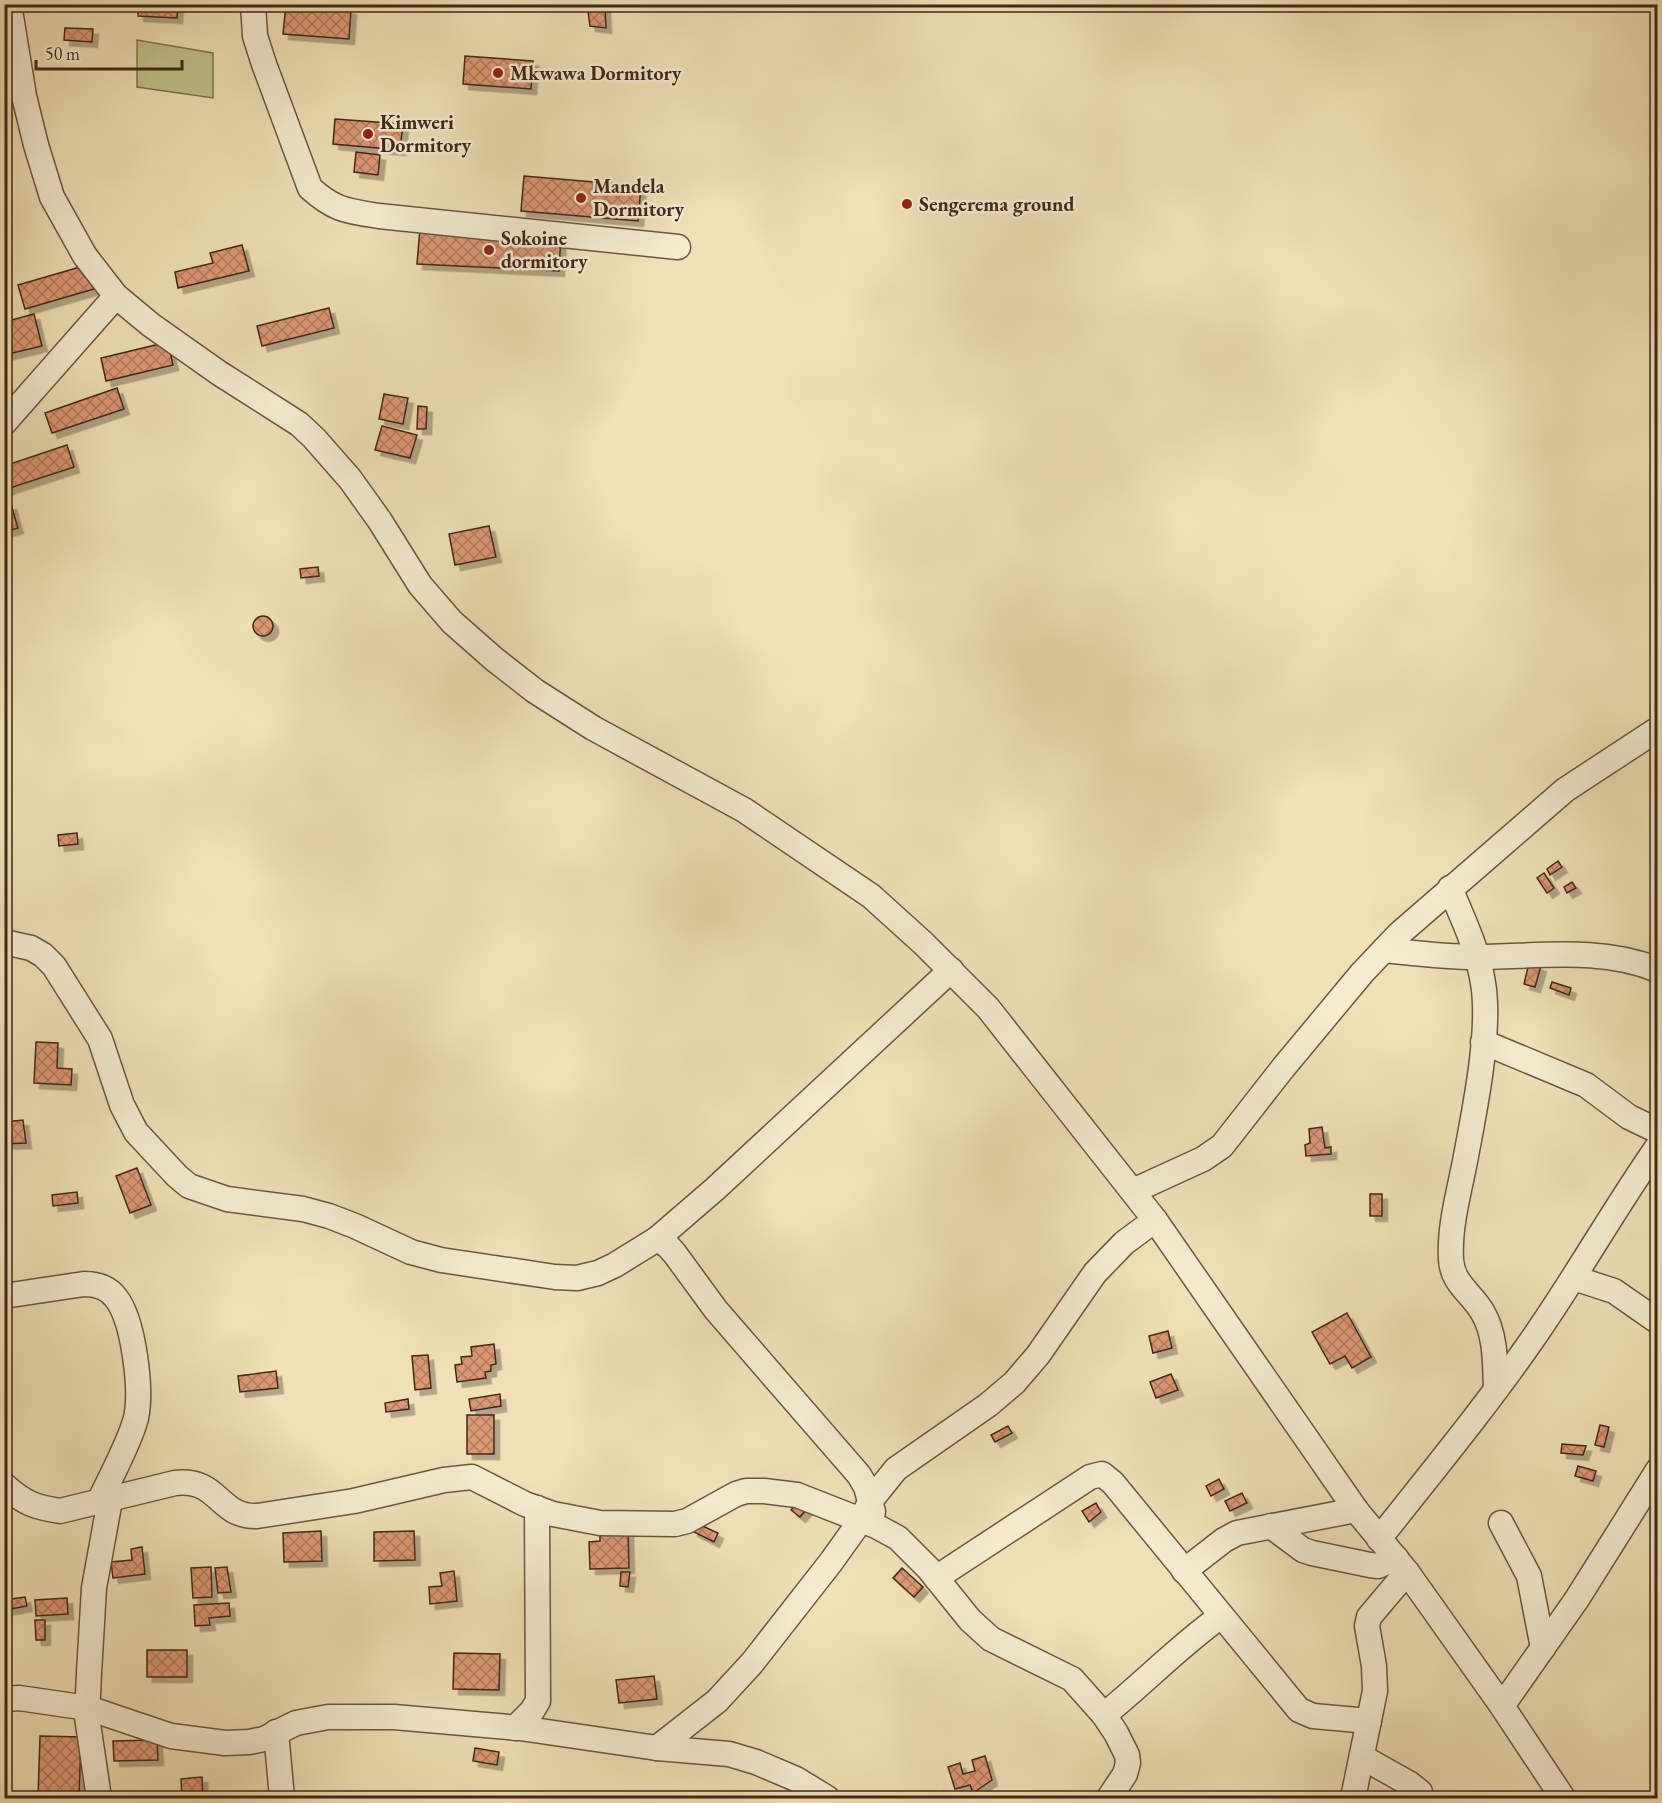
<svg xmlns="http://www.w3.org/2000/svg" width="1662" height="1803" font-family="'EB Garamond',serif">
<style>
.park{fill:#c1c189;stroke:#827452;stroke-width:1.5}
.building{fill:url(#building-cross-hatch);stroke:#43261b;stroke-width:1.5;filter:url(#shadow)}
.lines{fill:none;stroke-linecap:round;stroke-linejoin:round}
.minor-casing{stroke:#6e5542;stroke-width:27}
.minor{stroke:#f5ecd0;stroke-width:24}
.poi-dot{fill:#8f2418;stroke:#f5ecd0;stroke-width:2}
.labels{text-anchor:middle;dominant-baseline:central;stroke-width:5;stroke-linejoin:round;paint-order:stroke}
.poi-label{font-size:20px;font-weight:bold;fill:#43261b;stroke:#f5ecd0;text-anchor:start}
</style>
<defs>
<pattern id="building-cross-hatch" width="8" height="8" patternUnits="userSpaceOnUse" patternTransform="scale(1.5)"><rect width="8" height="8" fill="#dc9874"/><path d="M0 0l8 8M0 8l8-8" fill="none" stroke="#b47c5e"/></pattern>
<filter id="shadow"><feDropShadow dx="5.5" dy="5.5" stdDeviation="0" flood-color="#0004"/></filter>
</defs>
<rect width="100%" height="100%" fill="#f0e1b7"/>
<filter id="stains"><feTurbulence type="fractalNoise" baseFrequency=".00333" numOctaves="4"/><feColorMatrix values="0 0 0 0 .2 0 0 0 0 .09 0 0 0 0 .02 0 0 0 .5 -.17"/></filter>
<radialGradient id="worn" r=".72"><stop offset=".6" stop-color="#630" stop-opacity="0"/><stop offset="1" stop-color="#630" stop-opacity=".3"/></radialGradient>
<path class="park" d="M137,40L213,53V98L137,87Z"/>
<g class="building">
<path d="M139,4H178L177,18L138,16Z"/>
<path d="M286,4L351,9L349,39L283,34Z"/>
<path d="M587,4H605L606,28L590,26Z"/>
<path d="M65,28L93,29L92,42L64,40Z"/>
<path d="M465,56L533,61L531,89L463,84Z"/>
<path d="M335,119L403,124L400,150L333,144Z"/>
<path d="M356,152L380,155L378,175L354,172Z"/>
<path d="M524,176L641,186L638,221L521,211Z"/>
<path d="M420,228L561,235L559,271L417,264Z"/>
<path d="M242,245L249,271L178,288L175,272L213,263L210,253Z"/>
<path d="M87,265L94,289L25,309L18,285Z"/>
<path d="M329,308L334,328L262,346L257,326Z"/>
<path d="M34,314L42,346L4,355V322Z"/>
<path d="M168,342L173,365L106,381L101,358Z"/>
<path d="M117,388L124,409L52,433L45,413Z"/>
<path d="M384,394L408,398L403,424L379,419Z"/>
<path d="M418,406L427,407L426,429H417Z"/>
<path d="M382,426L417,435L410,458L375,450Z"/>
<path d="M67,445L74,467L4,490V466Z"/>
<path d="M11,504L18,528L4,532V506Z"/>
<path d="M489,526L496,557L455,565L449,534Z"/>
<path d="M318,567L319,576L301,578L300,569Z"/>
<circle cx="263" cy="626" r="10"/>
<path d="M77,833L78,844L59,846L58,835Z"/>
<path d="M1558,861L1562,867L1550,875L1547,869Z"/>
<path d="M1544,873L1554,888L1547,893L1537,878Z"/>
<path d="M1572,882L1576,888L1567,893L1564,887Z"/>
<path d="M1529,963L1541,966L1535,987L1524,984Z"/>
<path d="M1552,982L1571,988L1569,995L1550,988Z"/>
<path d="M36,1042L58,1043L57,1068L72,1069L71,1085L34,1083Z"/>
<path d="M23,1120L26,1143L4,1144V1122Z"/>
<path d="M1322,1127L1325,1148L1331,1147V1154L1306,1156L1305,1145L1310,1143L1309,1129Z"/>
<path d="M137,1168L151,1205L130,1213L116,1176Z"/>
<path d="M77,1192L78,1203L53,1206L52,1195Z"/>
<rect x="1370" y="1194" width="12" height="22"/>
<path d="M1347,1313L1371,1357L1352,1368L1345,1356L1330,1364L1312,1332Z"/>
<path d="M1168,1331L1172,1348L1153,1353L1149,1336Z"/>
<path d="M494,1344L496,1364L491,1365V1371L485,1372L486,1378L457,1382L455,1365L462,1364L461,1357L472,1356L471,1347Z"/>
<path d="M428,1355L431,1388L415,1390L412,1356Z"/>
<path d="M276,1371L278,1388L240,1392L238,1376Z"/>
<path d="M1171,1374L1178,1390L1156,1398L1150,1382Z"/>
<path d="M500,1394L501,1406L471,1411L469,1399Z"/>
<path d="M408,1399L409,1409L386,1412L385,1403Z"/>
<rect x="467" y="1415" width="27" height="39"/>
<path d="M1600,1425L1609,1427L1604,1447L1595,1445Z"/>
<path d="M1008,1426L1012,1433L995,1442L991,1435Z"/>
<path d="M1562,1444L1586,1446L1583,1455L1561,1453Z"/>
<path d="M1578,1466L1596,1471L1593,1481L1575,1476Z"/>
<path d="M1219,1479L1224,1489L1211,1496L1206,1486Z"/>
<path d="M1242,1493L1247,1503L1230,1511L1225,1501Z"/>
<path d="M798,1502L807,1509L800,1517L791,1510Z"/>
<path d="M1096,1503L1101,1512L1089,1522L1082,1511Z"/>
<path d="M696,1523L718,1533L714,1542L692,1531Z"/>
<path d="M628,1527L629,1568L590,1569L589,1542L600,1541V1528Z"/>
<path d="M321,1531L322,1561L284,1562L283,1533Z"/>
<path d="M414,1531L415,1560L374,1561V1532Z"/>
<path d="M142,1547L145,1574L113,1578L111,1562L132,1560L131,1549Z"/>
<path d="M211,1567L212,1597L193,1598L191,1568Z"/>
<path d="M227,1567L231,1592L218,1593L215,1568Z"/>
<path d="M902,1568L923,1587L914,1597L893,1578Z"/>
<path d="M454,1571L457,1601L430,1604L429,1587L442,1586L440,1573Z"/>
<path d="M621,1572H630L628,1587L620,1586Z"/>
<path d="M25,1597L27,1606L5,1610L4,1600Z"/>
<path d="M67,1598L68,1614L36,1616L35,1600Z"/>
<path d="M229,1603L230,1616L209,1618L210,1625L195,1626L194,1605Z"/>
<path d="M35,1620H45V1640H36Z"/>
<rect x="147" y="1650" width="40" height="27"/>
<path d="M454,1653L500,1654L499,1690L453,1689Z"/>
<path d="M654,1676L657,1699L619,1703L616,1680Z"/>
<path d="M40,1736L81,1737L79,1798H38Z"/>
<path d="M157,1740L158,1760L114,1761L113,1741Z"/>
<path d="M475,1748L499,1752L497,1765L473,1761Z"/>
<path d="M985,1756L992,1780L973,1793L970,1785L955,1789L948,1767L960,1763L963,1774L975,1771L972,1760Z"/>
<path d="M202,1777L203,1798H182L181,1779Z"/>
<path d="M944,1791L952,1798H937Z"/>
</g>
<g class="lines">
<defs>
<g id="minor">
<path d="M9,4L24,96L36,145L52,197L85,256L116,296L151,325L219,373L299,424L314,438L350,479L380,521L420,585L452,622L494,659L535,691L593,728L744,810L871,896L923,943L988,1008L1155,1220L1356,1510L1407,1572L1502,1706L1563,1798"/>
<path d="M253,4L255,36L264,64L310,188C334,210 347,211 379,216L678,247"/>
<path d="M4,423L116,296"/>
<path d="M1450,888C1463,919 1478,950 1483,983C1491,1030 1475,1108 1466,1156C1460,1189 1449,1225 1451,1259C1452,1284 1472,1293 1483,1313C1496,1335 1495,1364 1496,1389"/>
<path d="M4,942L31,948L43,955L54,966L100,1039L122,1105L136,1132L177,1176L189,1186L227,1199L303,1209L329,1216L355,1226L411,1252L441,1260L555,1277L577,1278L598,1273L615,1265L657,1239L715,1189L951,970"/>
<path d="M1384,950C1414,953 1445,957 1475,957C1535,957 1601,946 1658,970"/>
<path d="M1483,1042L1586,1085L1629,1117L1658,1131"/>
<path d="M1133,1191L1203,1159L1222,1146L1283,1068L1362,973L1399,934L1565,790L1658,729"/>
<path d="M657,1239L668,1246L675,1254L716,1310L859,1475L866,1487L873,1512"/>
<path d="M1574,1278L1614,1291L1657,1321"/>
<path d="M4,1296L84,1284C96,1284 108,1287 116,1298C134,1321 142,1390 136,1418C130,1442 110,1478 99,1502"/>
<path d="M4,1485C24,1503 34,1507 60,1511L175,1483C220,1478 217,1517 257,1516L354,1501L444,1480L472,1477L525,1504L553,1514L600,1523L675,1524L687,1521L736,1494L746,1491H764L797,1495L876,1526L898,1538L929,1569L970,1620L991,1639L1072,1679L1104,1715L1116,1733L1127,1755L1128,1763L1125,1774L1109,1798"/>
<path d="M1501,1523L1529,1576L1543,1648"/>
<path d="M1271,1526L1303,1550L1312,1553L1370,1565L1378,1566L1396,1558"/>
<path d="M1379,1539C1431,1473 1484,1409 1532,1340C1576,1277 1614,1209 1658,1146"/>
<path d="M1184,1571L1224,1540L1237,1533L1356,1510"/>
<path d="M936,1578L1090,1477L1102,1474L1113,1483L1299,1710L1313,1716L1369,1721"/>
<path d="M4,1699L19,1698L88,1708L171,1736L225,1743L249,1742L264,1739L296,1723L328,1717H394L520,1728L657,1748L729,1754L756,1762L796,1779L827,1798"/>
<path d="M1502,1706L1577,1599L1658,1470"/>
<path d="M1104,1715C1144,1683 1179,1646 1221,1616"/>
<path d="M515,1728L532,1711L538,1701L537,1508"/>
<path d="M276,1732L282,1798"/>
<path d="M657,1748L717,1701L752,1663L831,1562L861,1520L871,1500L896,1469L988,1405L1014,1383L1038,1355L1095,1273L1124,1243L1155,1220"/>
<path d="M1362,1757L1410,1784L1420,1792"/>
<path d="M99,1798L87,1717L89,1673L94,1588L110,1500"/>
<path d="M1353,1798L1375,1691L1374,1666L1367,1626L1369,1617L1407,1572"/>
</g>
</defs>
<use href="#minor" class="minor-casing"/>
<use href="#minor" class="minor"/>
</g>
<g class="poi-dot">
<circle cx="498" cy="73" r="6"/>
<circle cx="368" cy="134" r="6"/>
<circle cx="581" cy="198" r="6"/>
<circle cx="907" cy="204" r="6"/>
<circle cx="489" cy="250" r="6"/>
</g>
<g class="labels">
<g class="poi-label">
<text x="510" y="73">Mkwawa Dormitory</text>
<text x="380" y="122">Kimweri<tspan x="380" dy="23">Dormitory</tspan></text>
<text x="593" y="186">Mandela<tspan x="593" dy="23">Dormitory</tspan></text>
<text x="919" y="204">Sengerema ground</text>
<text x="501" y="238">Sokoine<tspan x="501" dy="23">dormitory</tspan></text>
</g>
</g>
<rect width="1662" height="1803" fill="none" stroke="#f0e1b7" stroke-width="24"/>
<rect x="6" y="6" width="1650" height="1791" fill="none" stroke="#43261b" stroke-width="3"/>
<rect x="12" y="12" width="1638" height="1779" fill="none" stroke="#43261b" stroke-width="1.5"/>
<path d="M36 60v9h146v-9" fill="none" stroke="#43261b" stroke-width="3"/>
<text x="45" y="60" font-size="18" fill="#43261b" stroke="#f5ecd0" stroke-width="4.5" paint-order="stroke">50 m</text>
<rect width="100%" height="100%" filter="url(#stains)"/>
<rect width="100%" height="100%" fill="url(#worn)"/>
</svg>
